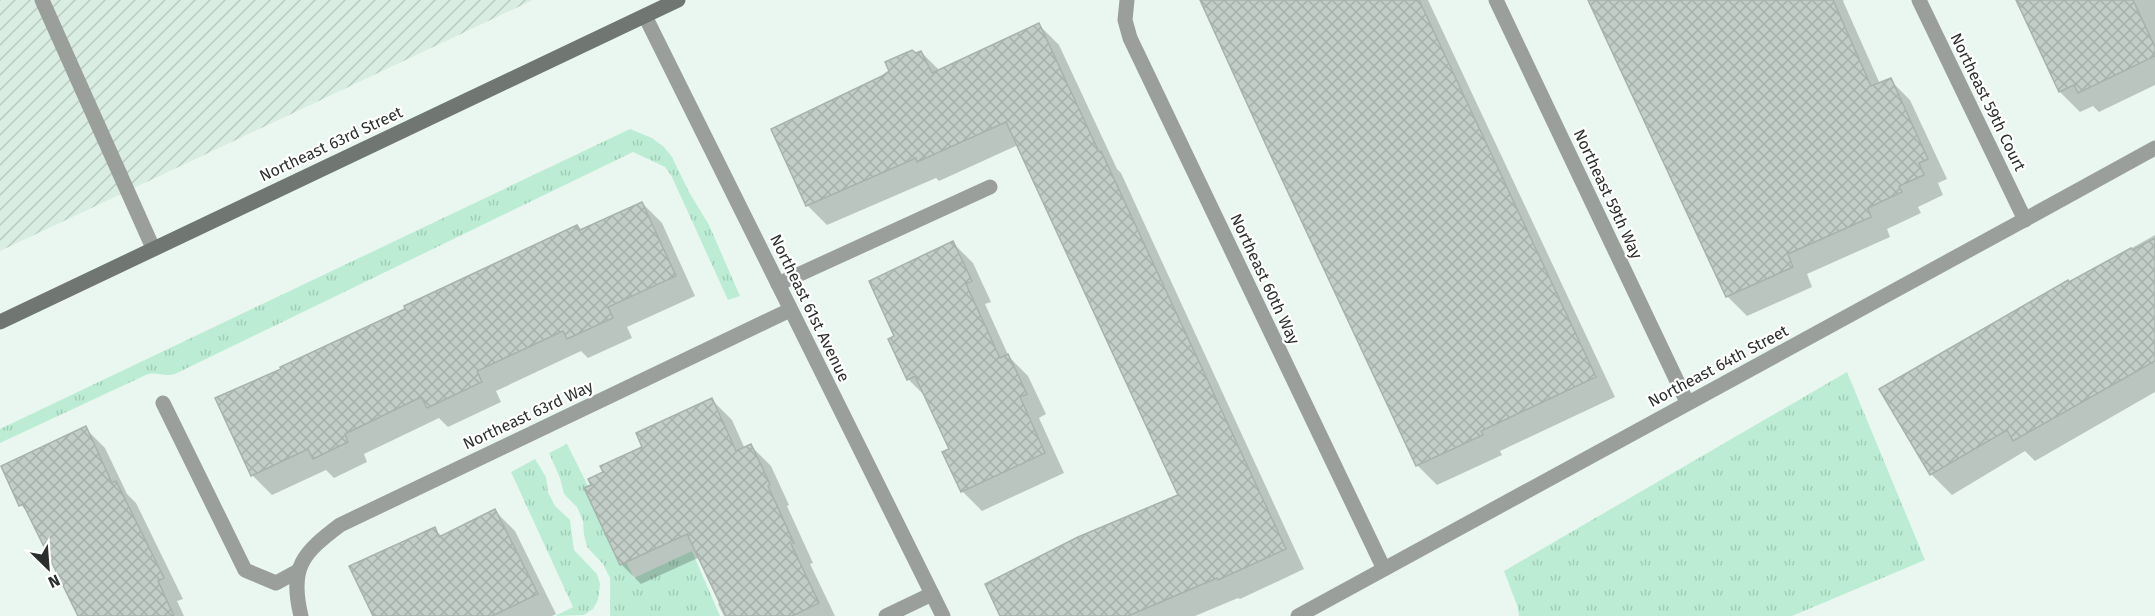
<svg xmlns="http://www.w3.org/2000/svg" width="2155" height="616" font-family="'Fira Sans',sans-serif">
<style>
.industrial{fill:url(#industrial-furrows)}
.grass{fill:url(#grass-tufts)}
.shadow{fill:#0003}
.building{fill:url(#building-cross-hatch);stroke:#a6b2ac;stroke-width:1.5}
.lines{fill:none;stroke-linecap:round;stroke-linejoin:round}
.service{stroke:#9a9f9c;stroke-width:15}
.minor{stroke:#9a9f9c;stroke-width:15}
.secondary{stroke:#707773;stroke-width:15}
.labels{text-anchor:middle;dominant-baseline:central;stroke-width:4.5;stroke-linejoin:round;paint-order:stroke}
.street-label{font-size:16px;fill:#2a2e2c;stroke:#fff}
</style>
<defs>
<pattern id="industrial-furrows" width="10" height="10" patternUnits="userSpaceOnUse" patternTransform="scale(1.5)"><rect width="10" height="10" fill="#d9ede2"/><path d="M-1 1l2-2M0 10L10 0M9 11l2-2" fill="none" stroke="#baccc2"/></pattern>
<pattern id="grass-tufts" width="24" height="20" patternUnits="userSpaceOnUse" patternTransform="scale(1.5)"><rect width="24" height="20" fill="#bcedd4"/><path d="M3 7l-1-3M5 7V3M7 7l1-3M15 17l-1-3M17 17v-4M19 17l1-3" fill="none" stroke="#a2ccb6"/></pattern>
<pattern id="building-cross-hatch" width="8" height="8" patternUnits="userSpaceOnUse" patternTransform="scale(1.5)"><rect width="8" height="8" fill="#c1cdc6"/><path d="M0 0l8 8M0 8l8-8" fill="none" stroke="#a6b0aa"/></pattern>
</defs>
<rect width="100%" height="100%" fill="#eaf7f0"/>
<path class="industrial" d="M0,0H533L0,251Z"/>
<g class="grass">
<path d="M630,129L652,138L664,147L672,157L689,192L709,225L740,296L728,300L671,175L665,167L633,152L175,374C164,377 157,372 148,374L0,443V429Z"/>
<path d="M1847,372L1925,560L1792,616H1519L1518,608L1504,571Z"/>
<path d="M567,444L634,578L692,551L720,616H610V578L603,564L587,547L584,535L583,521L577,507L564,494L560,478L549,453Z"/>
<path d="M535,459L546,477L548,492L555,506L570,520L574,550L597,574L600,584L598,600L593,609L584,615L555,616L573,607L511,472Z"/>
</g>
<g class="shadow">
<path d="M1202,0H1428L1615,397L1500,451L1502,455L1437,485L1417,465Z"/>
<path d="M1588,0H1844L1843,1L1880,84L1890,80L1910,100L1947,179L1938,183L1943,195L1918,207L1921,213L1887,229L1890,237L1807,274L1812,287L1747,316L1727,296Z"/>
<path d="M2017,0H2155V85L2099,112L2093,106L2080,112L2060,92Z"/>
<path d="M1039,25L1059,45L1117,169L1121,173L1304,569L1240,599L1238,598L1195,616H1002L1180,495L1018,145L939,181L936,178L827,225L807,205L883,77L921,52L940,71Z"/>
<path d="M642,203L662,223L695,296L627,327L632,338L588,358L581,351L496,391L501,402L448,427L439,418L364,454L367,462L334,478L326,470L272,495L252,475L283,370L577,227L581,231Z"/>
<path d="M2155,235V392L2035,461L2025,451L1952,495L1932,475L1881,389Z"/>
<path d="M953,243L973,263L991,302L985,304L1009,357L1028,376L1046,414L1039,418L1064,473L982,511L962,491L951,450L927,398L908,379L896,337Z"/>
<path d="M712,400L732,420L745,449L751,446L771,466L789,505L787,506L813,563L810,564L835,616H724L718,604L721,602L700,557L641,584L621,564L586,489L593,486L605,472Z"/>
<path d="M85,428L105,448L127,494L136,503L183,599L177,601L184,616H79L30,514L21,505Z"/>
<path d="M495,511L515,531L556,614L552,616H374L434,529L443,537Z"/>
</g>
<g class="building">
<path d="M1200,0H1419L1596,377L1481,431L1483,435L1416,466L1265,143Z"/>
<path d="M1588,0H1833L1871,86L1891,78L1928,159L1919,163L1924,175L1899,186L1902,192L1868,208L1871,217L1788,254L1793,267L1726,297Z"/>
<path d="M2016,0H2133L2155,47V56L2078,93L2074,85L2059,92Z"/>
<path d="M1039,23L1099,152L1101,151L1286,549L1218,580L1217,578L1128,616H1000L985,584L1078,537L1178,495L1006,122L917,162L916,158L806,206L771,129L882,76L889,71L885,62L912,50L916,53L921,51L932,73Z"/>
<path d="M642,202L676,276L608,307L613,318L567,339L563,331L477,371L482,382L427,408L421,397L345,434L348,442L313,459L308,449L251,476L215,398L281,369L280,367L405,309L404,306L577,225L580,230Z"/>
<path d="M2155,238V361L2013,441L2007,430L1930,475L1879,389L2068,280L2069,282L2131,248L2133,250Z"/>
<path d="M953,241L972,281L966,284L1000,358L1008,354L1027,394L1020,397L1045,453L961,492L942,452L949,449L915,376L907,380L888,339L894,336L869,281Z"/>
<path d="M712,398L736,451L751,444L770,484L768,486L794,543L791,544L819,603L792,616H726L687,534L620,565L584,488L591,485L588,479L603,472L600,466L642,447L636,433Z"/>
<path d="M86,426L112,483L116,481L164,578L158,581L174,616H78L23,504L19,506L1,466Z"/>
<path d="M495,509L538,594L492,616H373L349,566L435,527L439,537Z"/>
</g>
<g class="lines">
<g class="service">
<path d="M42,0L153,248"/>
<path d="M1127,0L1125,20L1130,38L1384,569"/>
<path d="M1496,0L1687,402"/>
<path d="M778,284L990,187"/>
<path d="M163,403L245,570L276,583L298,571"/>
<path d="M301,616C289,567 303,553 340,525L790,310"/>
<path d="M886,616L932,594"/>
</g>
<g class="minor">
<path d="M1919,0L2025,220"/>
<path d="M645,16L943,616"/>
<path d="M1298,616C1584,460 1870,305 2155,148"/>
</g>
<path class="secondary" d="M0,322L678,0"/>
</g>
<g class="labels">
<g class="street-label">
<text transform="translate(1988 102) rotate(64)">Northeast 59th Court</text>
<text transform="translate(331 144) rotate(-25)">Northeast 63rd Street</text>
<text transform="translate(1608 194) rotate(65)">Northeast 59th Way</text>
<text transform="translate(1265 279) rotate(65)">Northeast 60th Way</text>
<text transform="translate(810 308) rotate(64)">Northeast 61st Avenue</text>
<text transform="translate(1718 366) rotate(-28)">Northeast 64th Street</text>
<text transform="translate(528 415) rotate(-25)">Northeast 63rd Way</text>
</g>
</g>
<g transform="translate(48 568) rotate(155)" stroke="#ffffff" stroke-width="4.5" paint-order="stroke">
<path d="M0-4.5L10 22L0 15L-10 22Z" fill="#2a2e2c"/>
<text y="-9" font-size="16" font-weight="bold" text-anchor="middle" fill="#2a2e2c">N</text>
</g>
</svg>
